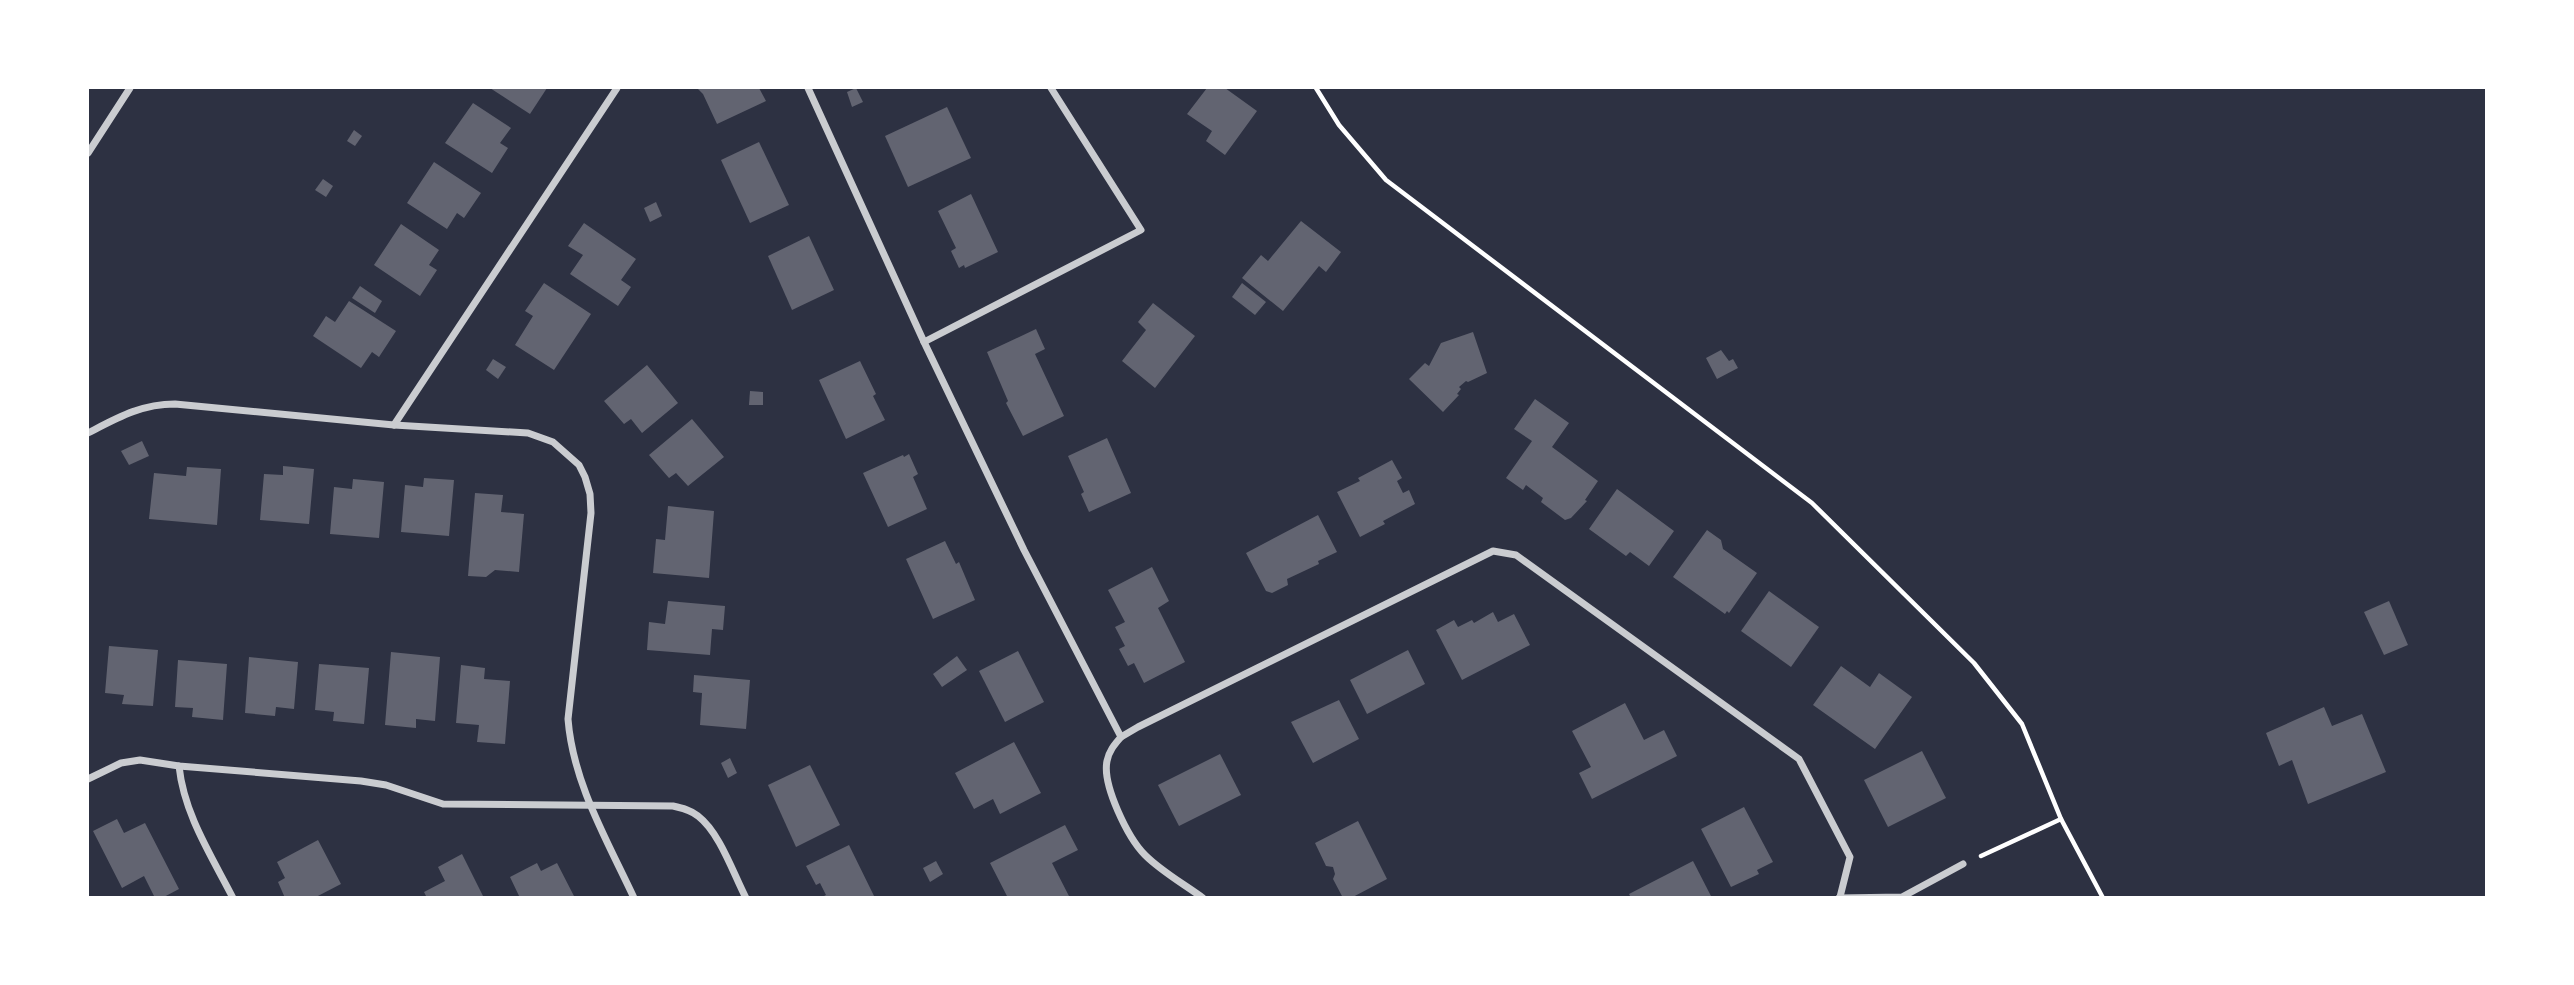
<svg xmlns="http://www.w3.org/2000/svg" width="2574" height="985" font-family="'Public Sans',sans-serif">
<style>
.building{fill:#626471}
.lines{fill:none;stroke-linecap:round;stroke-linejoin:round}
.path{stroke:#fff;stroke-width:4.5}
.minor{stroke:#caccd0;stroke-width:7}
</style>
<rect width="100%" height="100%" fill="#2d3142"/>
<g class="building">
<path d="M490,88H547L530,114Z"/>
<path d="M697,88H759L766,101L717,124L703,94Z"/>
<path d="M856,88L863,102L852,107L847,92Z"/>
<path d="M1207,88H1225L1257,111L1225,155L1206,141L1212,131L1187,114Z"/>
<path d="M473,103L511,128L500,143L508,148L492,173L445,143Z"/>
<path d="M947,107L971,158L908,187L885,136Z"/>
<path d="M354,130L362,136L355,146L347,141Z"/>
<path d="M759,142L789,205L750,223L721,160Z"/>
<path d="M434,162L481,193L464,218L457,213L447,229L407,203Z"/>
<path d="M323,179L333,186L326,197L315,190Z"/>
<path d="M971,194L998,252L965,268L964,265L959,268L951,251L956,248L938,211Z"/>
<path d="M656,202L662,216L650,222L644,208Z"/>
<path d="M1301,221L1341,252L1326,272L1319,266L1283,311L1242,278L1261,255L1268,261Z"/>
<path d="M584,223L636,259L621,280L631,287L618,306L570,274L583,255L568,246Z"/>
<path d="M401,224L439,250L429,265L437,270L420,296L374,265Z"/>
<path d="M809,236L834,290L792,310L768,256Z"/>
<path d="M544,283L591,314L554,370L515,345L533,316L525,311Z"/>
<path d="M1242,283L1266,302L1255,315L1232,297Z"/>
<path d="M360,286L382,301L375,313L352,298Z"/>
<path d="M349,301L396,331L379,357L372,352L361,368L313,336L326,316L335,322Z"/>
<path d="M1153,303L1195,336L1155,388L1122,361L1146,330L1138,322Z"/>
<path d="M1036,329L1045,349L1035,354L1064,416L1023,436L1006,403L1008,401L987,352Z"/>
<path d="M1473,332L1487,373L1468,382L1466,381L1459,387L1461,389L1457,394L1459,395L1443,412L1409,379L1425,363L1429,366L1441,343Z"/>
<path d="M1721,350L1729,361L1733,359L1738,368L1717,379L1706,358Z"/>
<path d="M493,359L506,367L498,379L486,370Z"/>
<path d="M860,361L876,394L873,396L885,420L846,439L819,380Z"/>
<path d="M647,365L678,403L642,433L631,419L624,424L604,401Z"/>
<path d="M750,391L763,392V405H749Z"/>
<path d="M1535,399L1569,423L1552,447L1598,481L1585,500L1587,501L1571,518L1565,520L1541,502L1543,498L1526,485L1523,490L1506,478L1532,441L1514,429Z"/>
<path d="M692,419L724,457L688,486L676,473L669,478L649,455Z"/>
<path d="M1107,438L1131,493L1089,512L1081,494L1084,492L1068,456Z"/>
<path d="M142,441L149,456L129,465L121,451Z"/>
<path d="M909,454L918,474L913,477L927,509L888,527L863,473L903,455L904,457Z"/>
<path d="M1392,460L1402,478L1397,481L1403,493L1409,490L1415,504L1383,521L1385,524L1360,537L1337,492L1360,481L1358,478Z"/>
<path d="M283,466L314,469L309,524L260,520L264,474L283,475Z"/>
<path d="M187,467L221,469L217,525L149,519L154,473L186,476Z"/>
<path d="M424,478L454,480L449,536L401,532L405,485L423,487Z"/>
<path d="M353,479L384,482L379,538L330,534L334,487L352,489Z"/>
<path d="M1617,489L1674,531L1649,566L1630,552L1626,556L1589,529Z"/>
<path d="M475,493L503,495L501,512L524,514L519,572L495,570L486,577L468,576Z"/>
<path d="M668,506L714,511L709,578L653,573L656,539L665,540Z"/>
<path d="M1318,515L1337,552L1318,561L1319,564L1287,579L1288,585L1272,593L1266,591L1246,553Z"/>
<path d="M1707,530L1721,540L1723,549L1757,573L1729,613L1727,611L1725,614L1673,577Z"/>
<path d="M945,541L956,564L959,562L975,600L933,619L906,559Z"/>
<path d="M1152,567L1169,601L1158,608L1185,662L1144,683L1134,663L1128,666L1119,649L1125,646L1115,627L1125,622L1108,590Z"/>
<path d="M1769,591L1819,627L1791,667L1741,631Z"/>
<path d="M668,601L725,606L723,630L712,629L710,655L647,650L649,622L665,624Z"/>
<path d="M2389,601L2408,645L2384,655L2364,612Z"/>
<path d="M1493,612L1498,622L1514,614L1530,645L1462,680L1436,630L1454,620L1458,627L1472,620L1474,623Z"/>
<path d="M109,646L158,650L153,706L122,704L124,695L105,693Z"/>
<path d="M1408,650L1425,684L1367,714L1350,680Z"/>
<path d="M1018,651L1044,702L1005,722L979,671Z"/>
<path d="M391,652L440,657L435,721L416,719V728L385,725Z"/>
<path d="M957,656L967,670L942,687L933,674Z"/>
<path d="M249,657L298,662L294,709L276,707L275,716L245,713Z"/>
<path d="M178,660L227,664L223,720L192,717L193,708L175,707Z"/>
<path d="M319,664L369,668L364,724L333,721L334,712L315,710Z"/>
<path d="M461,665L485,668L484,679L510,681L505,744L477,742L479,725L456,723Z"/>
<path d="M1841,666L1870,687L1879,673L1912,697L1875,749L1813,705Z"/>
<path d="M694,675L750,680L746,729L700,725L702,693L693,692Z"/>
<path d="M1339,700L1359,739L1313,763L1291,722Z"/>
<path d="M1625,703L1644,740L1664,730L1677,756L1592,799L1579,773L1591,767L1572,731Z"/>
<path d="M2324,707L2332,726L2362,714L2386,772L2308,804L2292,760L2279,766L2266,733Z"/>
<path d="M1014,742L1041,793L1000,814L993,799L974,809L955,773Z"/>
<path d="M1922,751L1946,798L1888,827L1864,780Z"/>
<path d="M1220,754L1241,795L1179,826L1158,785Z"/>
<path d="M730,758L737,773L728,778L721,763Z"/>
<path d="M810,765L840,825L796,847L768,785Z"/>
<path d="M1744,807L1773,862L1757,870L1759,874L1731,887L1701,829Z"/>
<path d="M117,819L124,833L145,823L179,889L162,898H155L144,876L122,888L93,831Z"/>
<path d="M1358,821L1387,879L1351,898H1343L1333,879L1335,874L1333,867L1326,866L1315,843Z"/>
<path d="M1065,825L1078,850L1052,863L1070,898H1008L990,863Z"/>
<path d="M318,840L341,884L314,898H285L278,882L285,878L277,862Z"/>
<path d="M849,845L875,898H820L826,895L820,883L816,885L806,866Z"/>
<path d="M462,854L484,898H427L424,892L445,881L438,867Z"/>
<path d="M936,861L943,874L930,882L923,868Z"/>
<path d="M1693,861L1712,898H1631L1629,894Z"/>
<path d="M537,863L541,871L557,863L575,898H520L510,877Z"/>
</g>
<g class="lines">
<g class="path">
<path d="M1316,88L1339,125L1386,180L1812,503L1974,663L2022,724L2061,819"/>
<path d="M1981,856L2061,819L2103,898"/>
</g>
<g class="minor">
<path d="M808,88L924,342L1024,550L1121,737C1114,745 1109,751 1107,761C1102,785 1128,838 1145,855C1162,872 1184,884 1203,898"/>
<path d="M88,153L130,88"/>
<path d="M924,342L1141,230L1051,88"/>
<path d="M394,425L617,88"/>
<path d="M88,433C117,418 141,404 175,404L394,425L528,433L553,442L579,465L585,477L590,494L591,513L568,719C573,783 607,840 634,898"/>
<path d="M1121,737L1138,727L1493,551L1516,555L1799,759L1850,857L1840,897"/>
<path d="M179,766C184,814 211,855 233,898"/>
<path d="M88,779L121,763L140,760L179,766L361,781L386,785L443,804L673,806C682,808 691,810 698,816C720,833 733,873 746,898"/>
<path d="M1839,898L1902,897L1963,864"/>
</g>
</g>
<rect width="2574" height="985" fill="none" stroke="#ffffff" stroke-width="178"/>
</svg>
